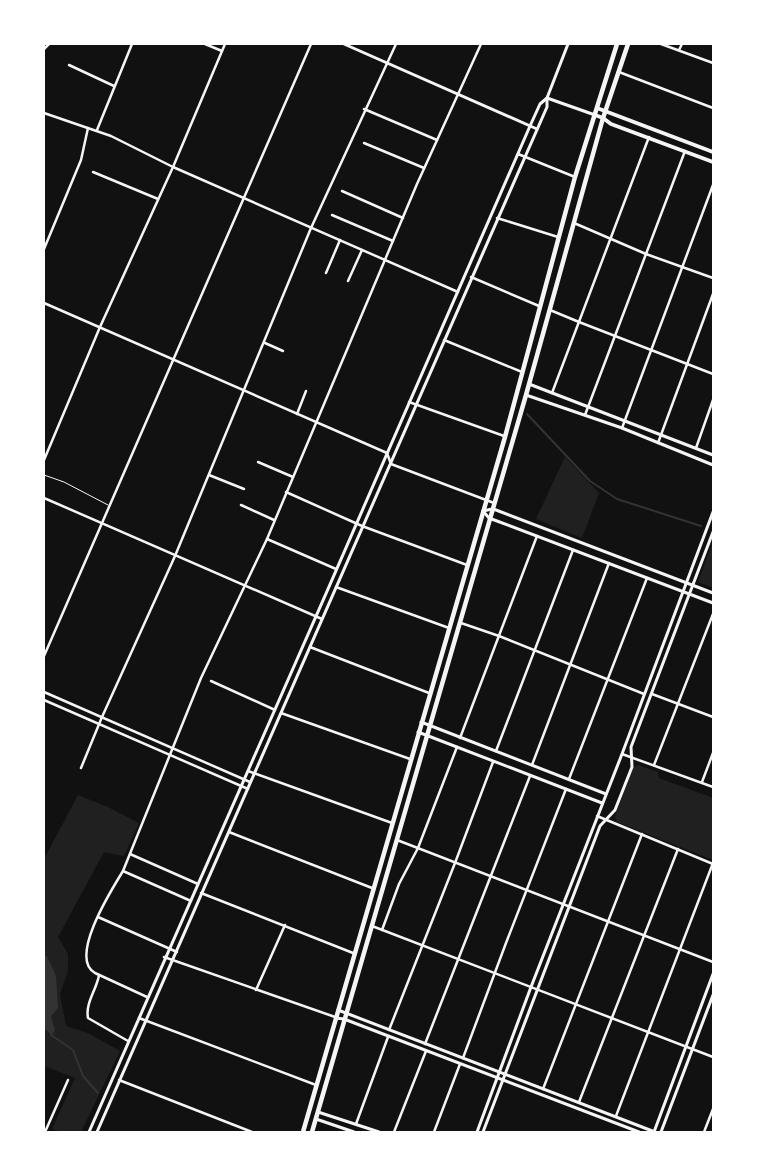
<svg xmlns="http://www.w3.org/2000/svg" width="757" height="1176" font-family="'Roboto Condensed',sans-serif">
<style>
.green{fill:#202020}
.water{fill:#333}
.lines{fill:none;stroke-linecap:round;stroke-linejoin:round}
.stream{stroke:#333;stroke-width:2}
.service{stroke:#f5f5f5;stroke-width:1}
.minor{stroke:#f5f5f5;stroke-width:2.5}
.tertiary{stroke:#f5f5f5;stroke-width:3}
.secondary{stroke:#f5f5f5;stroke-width:4}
.primary{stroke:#f5f5f5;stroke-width:4.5}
</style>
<rect width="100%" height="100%" fill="#111"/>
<g class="green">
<path d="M565,457L599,493L582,538L536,519Z"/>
<path d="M713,541V588L698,582Z"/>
<path d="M638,765L658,772L659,778L713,798V860L617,822L615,816L633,768Z"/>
<path d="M78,795L108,807L139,823L124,856L104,852L58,937L68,954V971L60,994L66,1026L88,1033L120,1051L81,1132H62L52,1129L75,1078L44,1066V1020L45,1029L51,1036L55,1030L51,1016L47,956L44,955V859Z"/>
</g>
<path class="water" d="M44,955L47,956L56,976L58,1008L51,1016L55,1030L52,1036L45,1029L44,1020Z"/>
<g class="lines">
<g class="stream">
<path d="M527,414L590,481L617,499L701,526"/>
<path d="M51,1035L73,1050L83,1076L98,1093"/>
</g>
<path class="service" d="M44,475L64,482L108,505"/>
<g class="minor">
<path d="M205,44L222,51"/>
<path d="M661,44L713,63"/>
<path d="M44,49L49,44"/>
<path d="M679,50L682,44"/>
<path d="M69,65L114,86"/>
<path d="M619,72L713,108"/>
<path d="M364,109L437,140"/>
<path d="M44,113L111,136L173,167L458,292"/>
<path d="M97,130L132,44"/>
<path d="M364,143L424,168"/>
<path d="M518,154L575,177"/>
<path d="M93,172L158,199"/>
<path d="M342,191L403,218"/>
<path d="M332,215L393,241"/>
<path d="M497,218L558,237"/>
<path d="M574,223L646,254L713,278"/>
<path d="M44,249L81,160L88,128"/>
<path d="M326,273L340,240"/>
<path d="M471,277L539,306"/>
<path d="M348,281L362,250"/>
<path d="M44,303L387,453L391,464L494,503"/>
<path d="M550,310L579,322L713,374"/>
<path d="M444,340L522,372"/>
<path d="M265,343L283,351"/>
<path d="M552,393L649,137"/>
<path d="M409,402L504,436"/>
<path d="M297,414L306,391"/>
<path d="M585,415L685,151"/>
<path d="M622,428L713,185"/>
<path d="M658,443L713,294"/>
<path d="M696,448L713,400"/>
<path d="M44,460L100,327L173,167L225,44"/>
<path d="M258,462L293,477"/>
<path d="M209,475L244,489"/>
<path d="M286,492L362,526L467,565"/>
<path d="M44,498L322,619"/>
<path d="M241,505L274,520"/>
<path d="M267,539L336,569"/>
<path d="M336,587L449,628"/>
<path d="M461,623L499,636L644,694"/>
<path d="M310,647L429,693"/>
<path d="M44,656L311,44"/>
<path d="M211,681L275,710"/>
<path d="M44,692L250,782"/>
<path d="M652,694L713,717"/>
<path d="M44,700L248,789"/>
<path d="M281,713L410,759"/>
<path d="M460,738L537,536"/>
<path d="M496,751L573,550"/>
<path d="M622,754L713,787"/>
<path d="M532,765L609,563"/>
<path d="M654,765L713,614"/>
<path d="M81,768L102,717L175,556L311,228L396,44"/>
<path d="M248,771L392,823"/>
<path d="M569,779L647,578"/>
<path d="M702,782L713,753"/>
<path d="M597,816L713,864"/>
<path d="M229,832L372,888"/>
<path d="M397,840L713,962"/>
<path d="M130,854L198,884"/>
<path d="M123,871L191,901"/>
<path d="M201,893L353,953"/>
<path d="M98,917L177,952"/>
<path d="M372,926L713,1057"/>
<path d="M382,930L399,884L418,848L457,747"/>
<path d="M164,957L335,1017"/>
<path d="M99,975C97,989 85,1003 88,1018L128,1041"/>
<path d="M256,990L285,925"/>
<path d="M147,997L95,973C68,958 112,889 123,871L201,678L267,539L417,184L481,44"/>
<path d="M139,1018L316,1085"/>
<path d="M389,1030L455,863L493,762"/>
<path d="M425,1044L530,776"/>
<path d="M463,1058L506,943L566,789"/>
<path d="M119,1080L252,1132"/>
<path d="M543,1089L642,834"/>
<path d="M579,1102L678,849"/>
<path d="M616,1116L713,863"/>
<path d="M356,1124L388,1037"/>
<path d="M45,1132L68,1080"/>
<path d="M394,1132L426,1051"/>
<path d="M434,1132L460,1064"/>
<path d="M704,1132L713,1109"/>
</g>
<g class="tertiary">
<path d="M344,44L537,129"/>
<path d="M547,98L595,115"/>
<path d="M529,384L713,455"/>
<path d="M526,395L622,428L713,465"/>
<path d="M483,511L489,518L713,603"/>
<path d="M483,511L492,509L496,510L713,593"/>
<path d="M421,722L606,794"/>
<path d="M418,732L602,803"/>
<path d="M338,1010L655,1132"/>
<path d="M336,1018L344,1019L639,1132"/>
<path d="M318,1112L379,1132"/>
<path d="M316,1119L354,1132"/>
<path d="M89,1132C236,797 385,462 530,126L540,104L547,98"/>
<path d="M97,1132L547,107V98L568,44"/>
<path d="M477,1132L531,987L622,754L713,512"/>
<path d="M483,1132L600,826L615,810L632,767L631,747L713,532"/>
<path d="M654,1132L713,974"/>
<path d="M661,1132L713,995"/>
</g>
<g class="secondary">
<path d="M597,108L713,152"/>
<path d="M595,115L603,118L611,124L713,162"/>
</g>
<g class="primary">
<path d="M303,1132L505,437L575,177L617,44"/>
<path d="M312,1132L526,395L603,118L628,44"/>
</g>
</g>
<rect width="757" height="1176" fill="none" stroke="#ffffff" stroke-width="90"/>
</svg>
